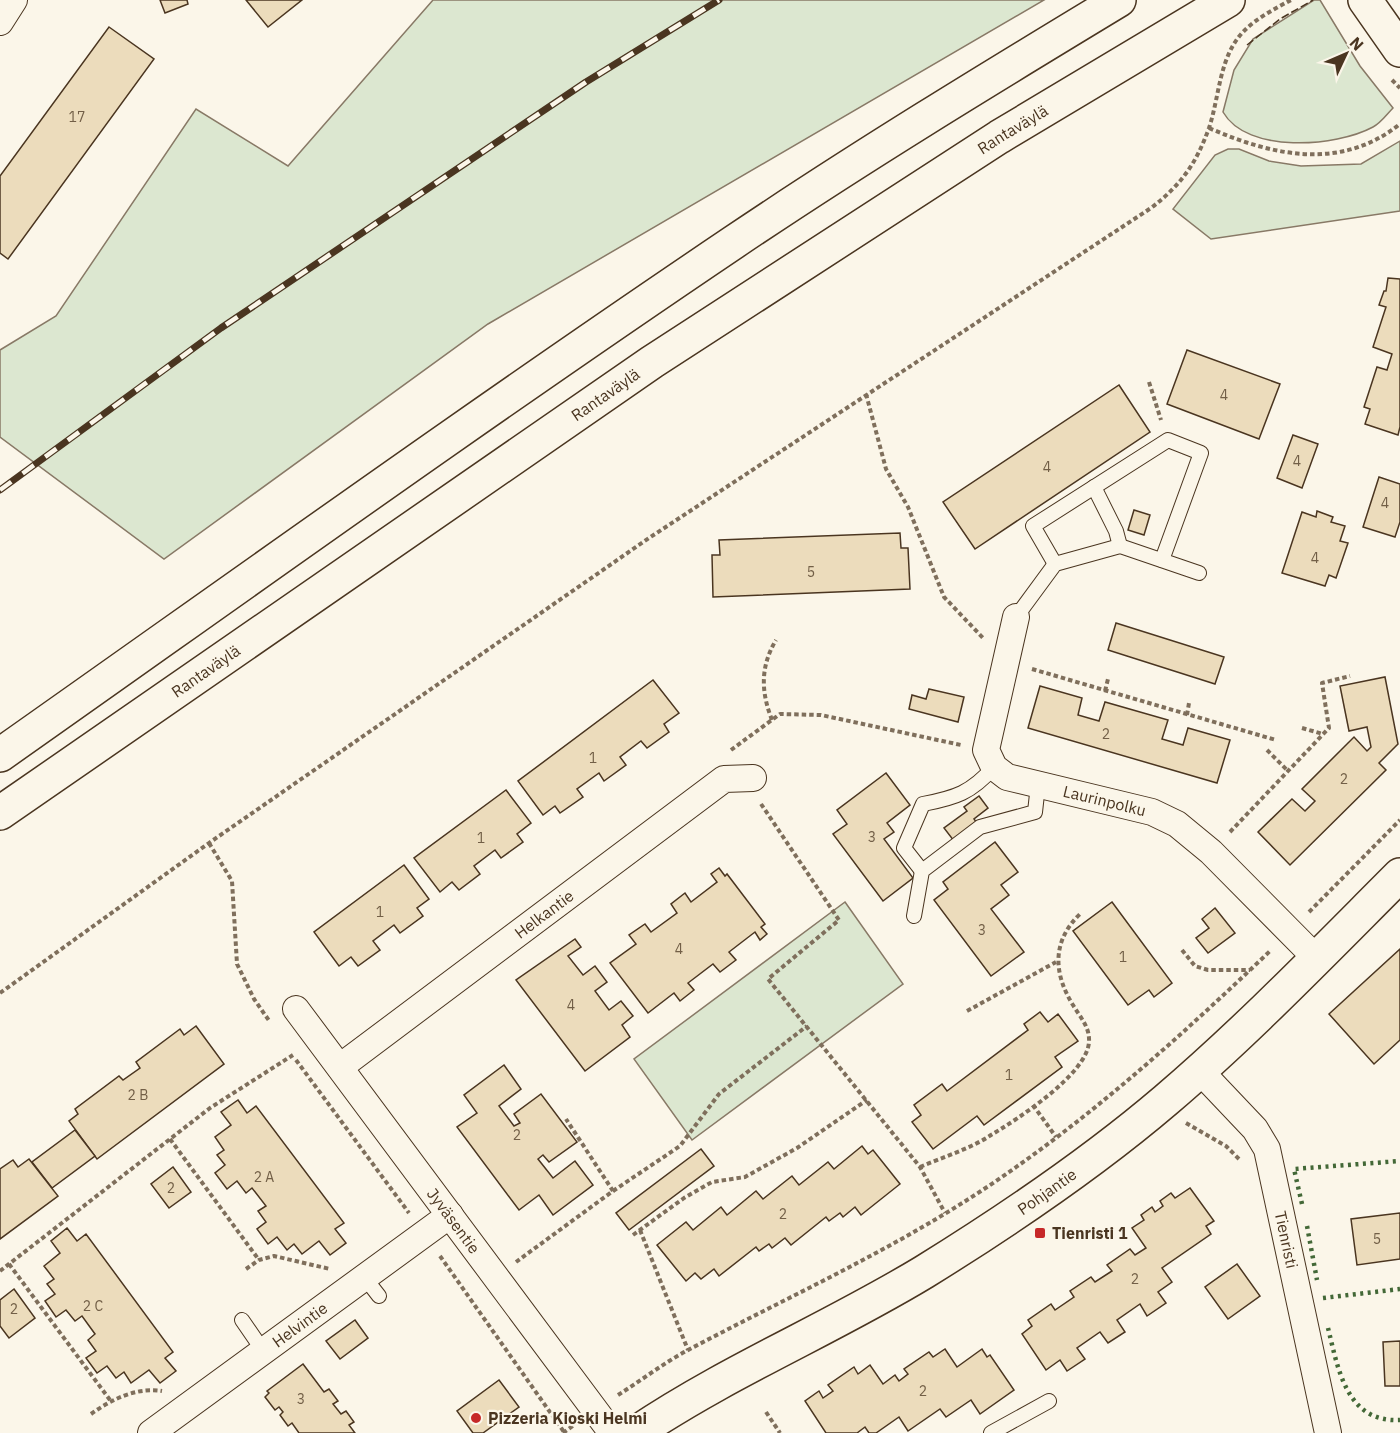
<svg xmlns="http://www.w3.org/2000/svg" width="1400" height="1433" font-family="'IBM Plex Sans',sans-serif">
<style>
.green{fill:#dce7d0;stroke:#887966;stroke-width:1.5}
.building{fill:#ecdcbc;stroke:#4a3520;stroke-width:1.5}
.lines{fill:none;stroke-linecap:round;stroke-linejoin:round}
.service-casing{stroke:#4a3520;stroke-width:16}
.minor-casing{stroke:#4a3520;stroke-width:28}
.secondary-casing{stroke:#4a3520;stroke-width:36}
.trunk-casing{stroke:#4a3520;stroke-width:36}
.path{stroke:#7f6f5c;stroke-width:4;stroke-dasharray:4.5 3;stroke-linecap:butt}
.service{stroke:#fbf6e9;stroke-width:14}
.minor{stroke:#fbf6e9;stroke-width:26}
.secondary{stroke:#fbf6e9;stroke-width:33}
.trunk{stroke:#fbf6e9;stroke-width:33}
.rail-casing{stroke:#4a3520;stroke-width:7}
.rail{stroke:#fbf6e9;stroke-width:4.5;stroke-dasharray:14;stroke-linecap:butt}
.hedge{stroke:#436837;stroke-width:4.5;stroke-dasharray:3 4.5;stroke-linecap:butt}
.fence{stroke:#4a3520;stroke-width:1.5;stroke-dasharray:8 3;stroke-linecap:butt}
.poi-dot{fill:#c62828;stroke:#fbf6e9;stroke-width:2}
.labels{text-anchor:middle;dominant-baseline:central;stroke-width:4.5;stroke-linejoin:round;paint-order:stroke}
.number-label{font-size:14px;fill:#725f47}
.street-label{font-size:16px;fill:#4a3520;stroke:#fbf6e9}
.poi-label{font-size:16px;font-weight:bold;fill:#4a3520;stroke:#fbf6e9;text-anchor:start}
</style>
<rect width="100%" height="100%" fill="#fbf6e9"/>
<g class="green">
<path d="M433,0H1044L488,324L164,559L0,437V350L56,316L196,109L288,166Z"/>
<path d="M1314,0H1320L1360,66L1393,108C1387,114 1381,123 1373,127C1336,147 1247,154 1223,112L1234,70L1253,39Z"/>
<path d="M1400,141V211L1211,239L1173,209L1215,155L1228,149H1239L1269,161L1301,166L1361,164Z"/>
<path d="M845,902L903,984L692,1140L634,1059Z"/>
</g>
<g class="building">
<path d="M160,0H187L188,4L165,13Z"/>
<path d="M246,0H302L268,27Z"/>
<path d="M109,27L154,59L8,259L0,253V176Z"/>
<path d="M1388,278L1400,279V427L1398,435L1365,424L1370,409L1364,407L1377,367L1387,370L1392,354L1373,347L1386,307L1379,305L1384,291H1386Z"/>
<path d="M1187,350L1280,384L1259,439L1167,404Z"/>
<path d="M1119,385L1150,432L975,549L943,502Z"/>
<path d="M1293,435L1318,444L1302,488L1277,478Z"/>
<path d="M1379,477L1400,484V522L1395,537L1363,527Z"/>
<path d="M1134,510L1150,515L1144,535L1128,530Z"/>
<path d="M1317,511L1333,517L1331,522L1345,526L1340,541L1348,543L1336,578L1329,575L1325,586L1282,573L1302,512L1316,517Z"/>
<path d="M900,533L901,548H908L910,589L713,597L712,555H720L719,540Z"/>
<path d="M1116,623L1224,657L1215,684L1108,650Z"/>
<path d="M1385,677L1398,744L1379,763L1386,770L1290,865L1258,832L1292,799L1305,811L1315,801L1302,789L1354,737L1367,751L1371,747L1367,727L1349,731L1340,686Z"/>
<path d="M653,680L679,713L664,724L669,732L647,748L641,741L620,757L626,765L604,781L599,773L577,789L583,797L560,813L555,806L543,815L518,781Z"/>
<path d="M1040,686L1082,698L1078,715L1099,721L1105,702L1168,720L1162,739L1183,745L1188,728L1230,740L1217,783L1028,728Z"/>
<path d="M929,689L964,697L958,722L909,709L912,695L926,699Z"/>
<path d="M886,773L910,805L887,823L894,832L884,839L913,878L883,901L833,834L847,824L837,810Z"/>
<path d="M506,790L531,823L517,834L523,842L501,858L495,850L474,866L480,874L459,890L452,882L440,892L414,858Z"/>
<path d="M979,796L988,808L974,819L977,823L954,841L944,828L967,811L964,807Z"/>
<path d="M995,842L1018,872L1001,885L1009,895L991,909L1024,952L991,976L934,900L948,889L943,882Z"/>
<path d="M404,865L429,899L417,908L423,916L400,933L394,925L373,941L380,950L358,966L351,957L339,966L314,932Z"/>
<path d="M719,868L725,876L727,874L765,924L761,927L767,934L760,940L755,932L729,952L736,960L720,972L713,964L688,983L694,990L680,1001L674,993L648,1013L610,963L636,944L629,935L645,924L651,932L677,913L671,904L685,893L691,902L717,882L711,874Z"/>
<path d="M1112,902L1172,983L1154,997L1149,990L1128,1005L1073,931Z"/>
<path d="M1215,908L1235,933L1208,953L1196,938L1209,928L1202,919Z"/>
<path d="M575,939L581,947L568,956L583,975L595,966L607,982L595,991L609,1010L621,1001L633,1016L622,1025L630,1037L585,1071L516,980Z"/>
<path d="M1400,949V1040L1374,1064L1329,1014Z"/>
<path d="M1040,1012L1048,1022L1058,1014L1078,1041L1055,1057L1062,1067L984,1125L977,1116L933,1149L912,1122L921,1115L914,1105L942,1084L947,1091L1028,1030L1024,1024Z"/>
<path d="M196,1026L224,1064L97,1159L69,1121L78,1114L75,1109L119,1076L123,1080L140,1068L136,1062L180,1029L184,1035Z"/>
<path d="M504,1065L521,1089L499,1106L514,1126L520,1123L514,1114L541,1094L577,1142L549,1162L543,1155L538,1159L553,1178L575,1161L593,1185L553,1215L539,1195L519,1210L457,1127L477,1113L464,1095Z"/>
<path d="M238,1100L247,1113L256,1106L344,1223L335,1229L346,1243L330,1255L319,1241L302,1254L294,1244L287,1250L277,1237L268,1244L257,1229L266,1222L258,1211L266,1206L252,1188L246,1193L237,1181L227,1189L215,1173L225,1165L217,1155L224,1150L215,1137L231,1125L221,1112Z"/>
<path d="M75,1130L95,1156L52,1188L32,1162Z"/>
<path d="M862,1146L868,1154L873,1150L900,1184L861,1215L855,1207L843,1217L840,1213L829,1221L826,1217L791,1245L785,1238L772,1248L769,1244L759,1251L756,1247L719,1276L714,1269L701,1279L695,1273L686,1281L657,1245L686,1222L693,1230L721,1207L727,1215L756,1191L763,1199L792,1176L799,1185L828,1162L834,1169Z"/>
<path d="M701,1149L714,1166L629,1230L616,1213Z"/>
<path d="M29,1159L58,1196L0,1239V1169L13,1160L18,1167Z"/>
<path d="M173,1167L191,1192L169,1208L151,1184Z"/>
<path d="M1190,1188L1214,1221L1206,1226L1211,1234L1162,1268L1172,1282L1158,1292L1166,1303L1147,1316L1140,1304L1117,1320L1125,1332L1108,1343L1100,1332L1077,1348L1085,1359L1067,1371L1060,1360L1046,1370L1022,1334L1032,1326L1028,1320L1051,1304L1055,1310L1074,1297L1070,1291L1091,1277L1095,1282L1112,1271L1107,1265L1130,1249L1135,1255L1146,1248L1132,1228L1144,1220L1141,1215L1152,1207L1155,1212L1163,1206L1160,1201L1171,1193L1175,1198Z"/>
<path d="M1400,1213V1259L1357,1265L1351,1219Z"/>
<path d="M67,1228L77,1241L86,1234L173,1352L165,1358L176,1371L160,1383L149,1370L131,1383L124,1372L116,1378L107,1366L97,1373L86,1358L96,1351L88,1340L95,1334L82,1316L75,1321L66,1310L56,1317L45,1301L55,1294L47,1284L54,1279L44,1266L60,1253L51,1241Z"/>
<path d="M1237,1264L1260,1296L1228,1319L1205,1287Z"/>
<path d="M14,1289L35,1318L9,1338L0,1326V1300Z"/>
<path d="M355,1320L368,1338L340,1359L326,1341Z"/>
<path d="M1400,1341V1386H1385L1383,1342Z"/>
<path d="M945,1349L957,1367L982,1349L987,1357L990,1355L1014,1390L980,1414L971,1400L946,1417L940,1409L908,1431L899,1417L876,1433H869L865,1427L857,1433H826L805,1401L819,1391L823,1398L833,1391L828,1385L854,1367L858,1374L870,1365L883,1384L895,1375L899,1381L908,1374L904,1369L929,1352L933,1357Z"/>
<path d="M303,1364L324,1392L329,1389L338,1401L333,1404L341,1414L346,1411L354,1422L349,1425L355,1433H299L292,1423L288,1426L280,1415L283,1412L279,1407L275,1410L265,1397L269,1393L267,1391Z"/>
<path d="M499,1380L519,1407L483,1433H473L457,1411Z"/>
</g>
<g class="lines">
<defs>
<g id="service">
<path d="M1094,487L1116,531L1120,546"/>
<path d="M1055,564L1033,526L1168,440L1201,453L1162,560"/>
<path d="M1016,617L1055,564L1120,546L1199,573"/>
<path d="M922,871L904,848L923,804C955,798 971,793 994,767"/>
<path d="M914,916L922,871L980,827L1035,812L1038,785"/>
<path d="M365,1278L379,1296"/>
<path d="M242,1320L264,1352"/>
<path d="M991,1433L1049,1401"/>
</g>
<g id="minor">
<path d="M0,22L14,0"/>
<path id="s1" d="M1016,617L986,750L994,767L1007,777L1152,812L1177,824L1211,852L1316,958"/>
<path id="s2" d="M296,1009L612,1433"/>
<path id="s3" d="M340,1067L724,779L753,778"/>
<path id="s4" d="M1200,1071L1255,1129L1267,1149L1328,1433"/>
<path id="s5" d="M151,1433L450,1215"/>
</g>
<g id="secondary">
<path id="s6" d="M636,1433C728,1371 830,1329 924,1272C1008,1220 1091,1164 1166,1100C1248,1030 1324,951 1400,875"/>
</g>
<g id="trunk">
<path d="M1365,0L1400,50"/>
<path d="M0,755C244,583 486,409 734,242C860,157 990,78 1119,0"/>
<path id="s7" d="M0,813L652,362L999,137L1228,0"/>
</g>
</defs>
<use href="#service" class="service-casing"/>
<use href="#minor" class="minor-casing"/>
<use href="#secondary" class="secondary-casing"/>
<use href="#trunk" class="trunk-casing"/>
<g class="path">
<path d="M1392,80L1400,88"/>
<path d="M1209,128C1273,156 1341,171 1400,124"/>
<path d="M1149,382L1161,420"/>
<path d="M866,394L886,469L908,507L944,597L984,639"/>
<path d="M1032,669L1276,740"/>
<path d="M1105,691L1108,679"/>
<path d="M1187,715L1189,703"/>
<path d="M772,720C761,692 760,667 776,640"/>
<path d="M1302,728L1323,734"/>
<path d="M731,750L780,714L821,715L961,745"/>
<path d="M1267,750L1288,771"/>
<path d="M761,804L839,920L768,979L920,1167L945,1213"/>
<path d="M1230,832L1329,728L1322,683L1350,676"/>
<path d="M209,843L232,881L237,964L254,999L270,1022"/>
<path d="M1309,912L1400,820"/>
<path d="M1182,950L1195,966L1208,970H1250"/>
<path d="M0,993L209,843L649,538L1151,208C1181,185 1196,164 1209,128C1220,95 1219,55 1245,30C1257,18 1276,8 1291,0"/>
<path d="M967,1011L1056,962"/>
<path d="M296,1060L409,1213"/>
<path d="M1033,1105L1056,1137"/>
<path d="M1186,1123L1226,1146L1239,1159"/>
<path d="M170,1139L259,1260"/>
<path d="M920,1167C943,1157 970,1149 991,1135C1018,1119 1087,1074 1089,1042C1090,1027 1080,1017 1073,1005C1053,973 1052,941 1080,914"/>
<path d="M613,1191L680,1146L719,1094L807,1026"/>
<path d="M640,1230L688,1350"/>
<path d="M633,1235L684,1198L712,1182L745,1177L797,1148L867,1100"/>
<path d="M440,1256L564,1432"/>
<path d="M516,1262L613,1191L566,1119"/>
<path d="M9,1264L110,1400"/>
<path d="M246,1269L259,1260L274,1256L330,1269"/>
<path d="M0,1271L210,1108L293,1055"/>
<path d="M618,1395C642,1380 665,1362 690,1349C788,1297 888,1252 981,1191C1086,1122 1179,1038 1270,951"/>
<path d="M766,1412L780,1433"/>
<path d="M91,1414C112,1399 137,1387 162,1391"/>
<path d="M563,1433L574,1425"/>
</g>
<use href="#service" class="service"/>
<use href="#minor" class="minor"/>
<use href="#secondary" class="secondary"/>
<use href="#trunk" class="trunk"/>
<defs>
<path id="rail" d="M0,490L221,328L586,82L719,0"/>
</defs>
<use href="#rail" class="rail-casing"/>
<use href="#rail" class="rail"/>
<g class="hedge">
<path d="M1302,1204L1294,1169L1400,1161"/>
<path d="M1307,1226L1317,1280"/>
<path d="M1323,1298L1400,1289"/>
<path d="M1328,1328C1338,1368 1346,1423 1400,1420"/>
</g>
<path class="fence" d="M1247,45L1280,19L1313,0"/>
</g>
<g class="poi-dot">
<rect x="1034" y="1227" width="12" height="12" rx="3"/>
<circle cx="476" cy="1418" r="6"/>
</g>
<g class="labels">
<g class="number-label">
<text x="77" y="117">17</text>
<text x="1224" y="395">4</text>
<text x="1297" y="461">4</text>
<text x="1047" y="467">4</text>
<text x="1385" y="503">4</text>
<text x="1315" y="558">4</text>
<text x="811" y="572">5</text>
<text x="1106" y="734">2</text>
<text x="593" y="758">1</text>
<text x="1344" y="779">2</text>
<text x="872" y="837">3</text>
<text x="481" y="838">1</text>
<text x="380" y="912">1</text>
<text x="982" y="930">3</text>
<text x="679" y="949">4</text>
<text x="1123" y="957">1</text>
<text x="571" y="1005">4</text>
<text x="1009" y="1075">1</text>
<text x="138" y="1095">2 B</text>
<text x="517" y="1135">2</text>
<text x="264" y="1177">2 A</text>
<text x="171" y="1188">2</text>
<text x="783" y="1214">2</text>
<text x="1377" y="1239">5</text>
<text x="1135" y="1279">2</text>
<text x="93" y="1306">2 C</text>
<text x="14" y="1309">2</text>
<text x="923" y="1391">2</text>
<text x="301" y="1399">3</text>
</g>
<g class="street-label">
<text stroke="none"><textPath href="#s7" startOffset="1222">Rantaväylä</textPath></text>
<text stroke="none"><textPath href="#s7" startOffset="736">Rantaväylä</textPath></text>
<text stroke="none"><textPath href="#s7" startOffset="250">Rantaväylä</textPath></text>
<text stroke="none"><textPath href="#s1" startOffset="272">Laurinpolku</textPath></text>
<text stroke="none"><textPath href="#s3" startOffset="255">Helkantie</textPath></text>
<text stroke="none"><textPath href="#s6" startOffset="477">Pohjantie</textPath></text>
<text stroke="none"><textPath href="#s2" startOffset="264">Jyväsentie</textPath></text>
<text stroke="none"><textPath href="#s4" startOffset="196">Tienristi</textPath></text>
<text stroke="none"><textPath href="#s5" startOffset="184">Helvintie</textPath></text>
</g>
<g class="poi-label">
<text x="1052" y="1233">Tienristi 1</text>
<text x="488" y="1418">Pizzeria Kioski Helmi</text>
</g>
</g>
<g transform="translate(1346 54) rotate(46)" stroke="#fbf6e9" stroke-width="4.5" paint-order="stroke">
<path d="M0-4.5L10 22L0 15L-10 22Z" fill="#4a3520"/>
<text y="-9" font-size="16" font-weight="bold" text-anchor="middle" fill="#4a3520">N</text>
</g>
</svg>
